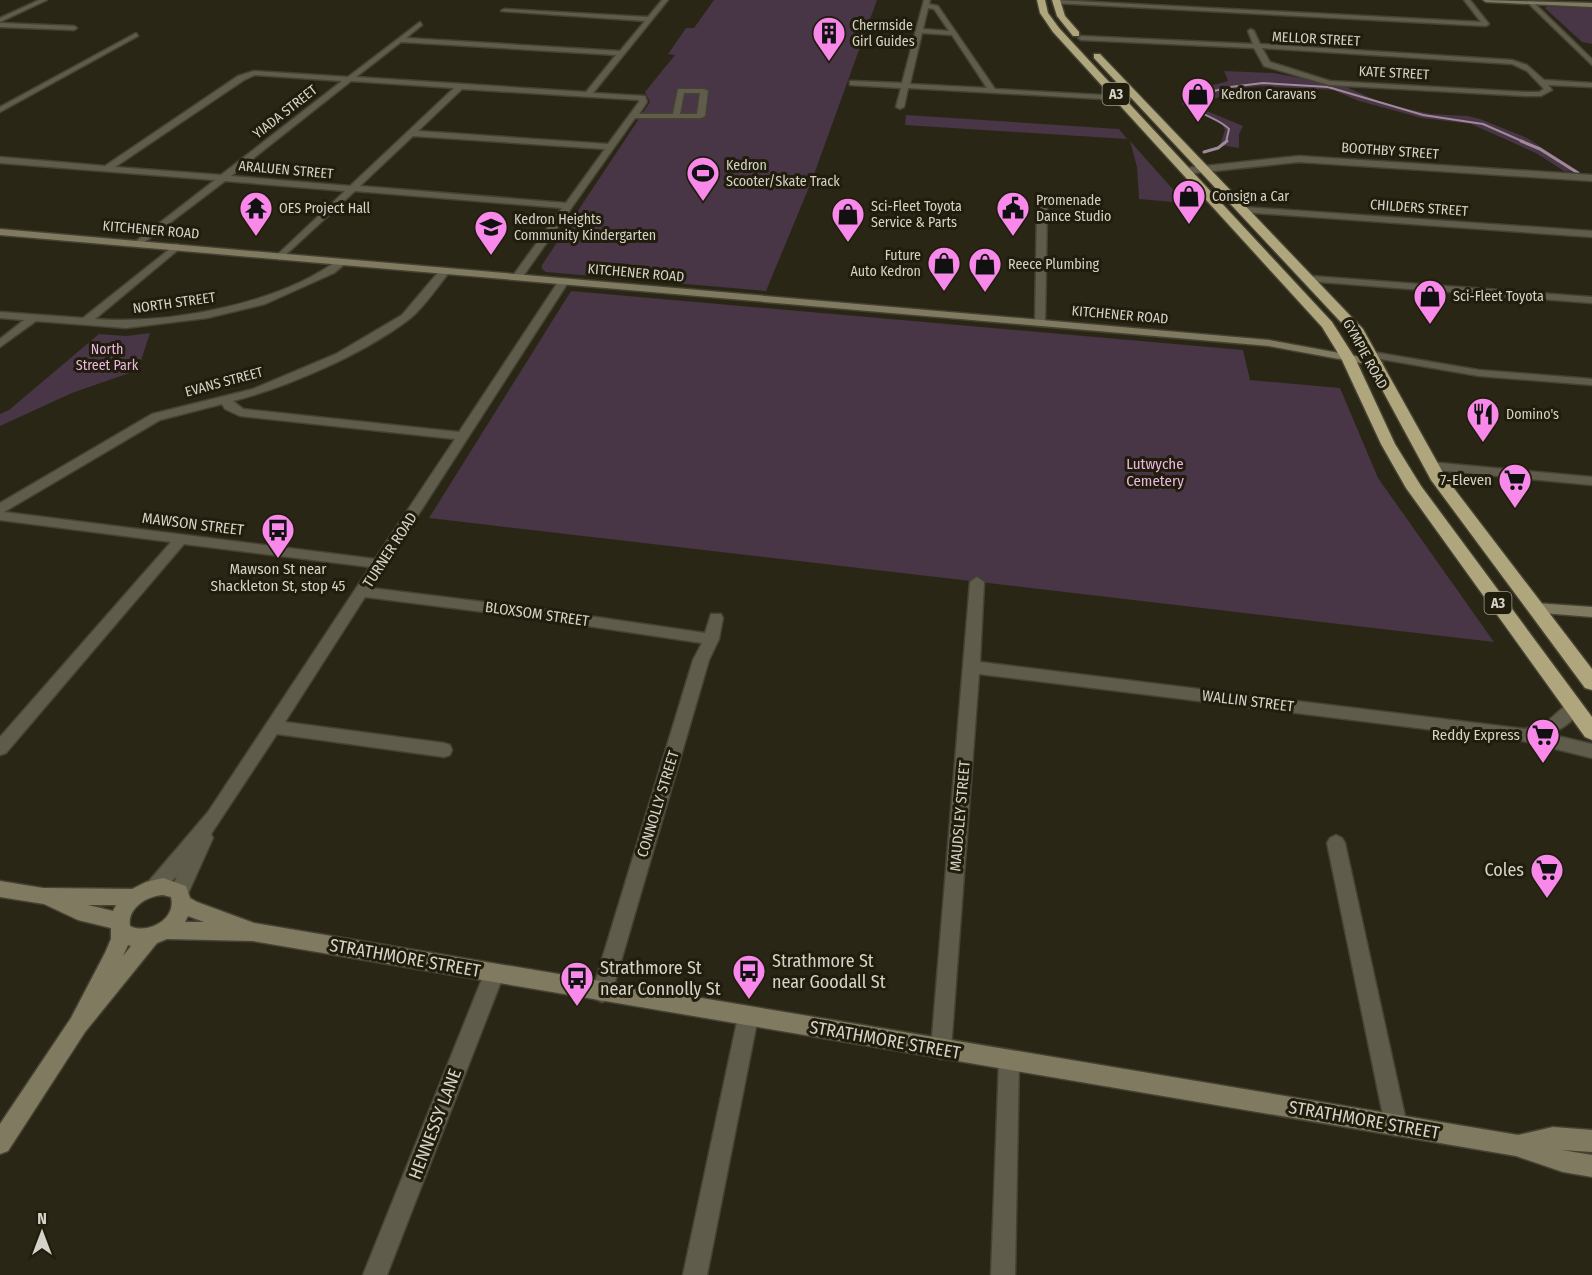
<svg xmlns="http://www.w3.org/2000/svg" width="1592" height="1275" font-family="'Fira Sans Condensed',sans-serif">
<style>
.green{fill:#483545}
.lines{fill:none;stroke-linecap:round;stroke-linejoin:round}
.stream-far1{stroke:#a08a99;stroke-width:2}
.stream{stroke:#a08a99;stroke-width:3}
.street-casing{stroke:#454233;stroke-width:3}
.secondary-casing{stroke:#454233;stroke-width:3}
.highway-casing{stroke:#454233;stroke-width:3}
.street{fill:#605c4c;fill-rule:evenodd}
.secondary{fill:#807a61;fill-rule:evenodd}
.highway{fill:#b0a67e;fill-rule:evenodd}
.labels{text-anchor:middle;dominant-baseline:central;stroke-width:6;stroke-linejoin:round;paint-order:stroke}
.far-poi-label{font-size:14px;fill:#d5d3c9;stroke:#211d0c;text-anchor:start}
.far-street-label{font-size:14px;fill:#d5d3c9;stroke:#211d0c}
.shield{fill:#211d0c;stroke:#9f9c90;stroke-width:1.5}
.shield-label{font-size:14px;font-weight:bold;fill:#d5d3c9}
.far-park-label{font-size:14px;fill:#ecb6e3;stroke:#211d0c}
.park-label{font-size:15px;fill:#ecb6e3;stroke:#211d0c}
.poi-label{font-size:15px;fill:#d5d3c9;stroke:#211d0c;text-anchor:end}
.street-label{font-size:15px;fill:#d5d3c9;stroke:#211d0c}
.near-poi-label{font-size:18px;fill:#d5d3c9;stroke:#211d0c;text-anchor:start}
.near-street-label{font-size:18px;fill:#d5d3c9;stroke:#211d0c}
</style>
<rect width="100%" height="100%" fill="#2a2616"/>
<g class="green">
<path d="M714,0H877L812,180L766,291L546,272L542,269V265L650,102L645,92L675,55L668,54L686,28H694Z"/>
<path d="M1548,6L1592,8V44L1582,42L1545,8Z"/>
<path d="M1224,71L1274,73L1346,87L1378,101L1403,108L1431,114L1468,116L1480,119L1527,138L1580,172L1564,171L1536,153L1471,124L1422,118L1359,101L1333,90L1259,86L1233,89L1217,98L1201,102L1202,109L1243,126L1239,134V148L1220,145L1225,130L1222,124L1182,104C1190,89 1212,86 1228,81Z"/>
<path d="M906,115L1119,129L1127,139L905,125Z"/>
<path d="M1130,141L1185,203L1139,199L1137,167Z"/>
<path d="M571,291L1243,350L1250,380L1340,388L1378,478L1494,642L429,518Z"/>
<path d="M150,333L138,370L72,393L0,426V414L9,410L99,334L126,336Z"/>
</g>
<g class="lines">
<path class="stream-far1" d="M1226,142L1229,129C1216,116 1194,115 1186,98L1230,87L1263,83L1328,87L1423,115L1483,124L1524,142"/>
<g class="stream">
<path d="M1521,141L1540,149L1578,173"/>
<path d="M1204,152L1218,148L1227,141"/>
</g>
<defs>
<g id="street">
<path d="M39,0H47L0,22V18Z"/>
<path d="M662,0H668L593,93L645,96L647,102L639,114H673L678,89H704L708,91L705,116L701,118H635L521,279L517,280L512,277L562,208L355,191L280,260L275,257L277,255L345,191L225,181L138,247L135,246V242L215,180L0,163V157L105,166L238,76L254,71L348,77L420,22L422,25L406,38L620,51L645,21L501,11L504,9L648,17ZM401,42L616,55L586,92L356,77ZM255,75L342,81L221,175L115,167L244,80ZM351,81L454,88L350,186L231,176ZM462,89L639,100V102L608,144L418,131ZM684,93H700L697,114H680ZM413,136L605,149L566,203L360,186Z"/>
<path d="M924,0H930L929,4L938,6L995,89L1120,96L1124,98L1120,100L908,88L904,107L900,109L896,107L901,88L850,85V81H853L902,83ZM928,8L934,9L949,31L923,29ZM922,33L952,35L987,88L910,84Z"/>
<path d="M1056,0L1481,22L1464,0H1470L1489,24L1486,26L1054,3Z"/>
<path d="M1528,1H1532L1592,59V65L1528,3Z"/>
<path d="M0,23L74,26L77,28L74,30L0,27Z"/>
<path d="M1251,29L1254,31L1260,44L1512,60L1527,65L1544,80L1592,83V87L1548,85L1552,90L1541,96H1525L1329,85L1264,66L1254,48L1081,40L1078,38L1081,36L1253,44L1248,31ZM1262,48L1512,64L1527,71L1544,89L1539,92H1525L1330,81L1270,62Z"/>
<path d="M136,33L138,36L0,112V107Z"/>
<path d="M1299,156L1592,175V181L1299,162L1186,174L1182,171L1186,168Z"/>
<path d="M1042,206L1047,209L1045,323L1040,326L1035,323L1037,209Z"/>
<path d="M1244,207L1592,231V237L1241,212L1239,210Z"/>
<path d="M176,244L179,245V249L95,319C168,325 279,304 338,260L347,262L334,273L265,304L207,318L126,328L36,321L0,347V339L24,320L0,318V312L83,318Z"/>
<path d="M445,268L450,271C439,285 422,310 408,320C363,354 288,387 233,401L243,409L459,432L560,279L569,281L371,588L541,609L705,633L711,614H721L723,618L719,639L709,660L612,992L609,999L602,1002L595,999L592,992L693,660L702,643L541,619L365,597L285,722L444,743L450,745L452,750L450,755L444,757L277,734L211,834L213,838L186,898L179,900L172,898L170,892L177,876L158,894L152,896L146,894L143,888L208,812L370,567L184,544L6,753L0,755V737L171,542L0,520V503L152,414L253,389L336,354L402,315L441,269ZM222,404L225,409L240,416L455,439L375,559L4,512L160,420Z"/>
<path d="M1311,276L1592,297V303L1307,281L1306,279Z"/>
<path d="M1373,352L1479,370L1592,379V385L1479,376L1369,357V353Z"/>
<path d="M1430,462L1592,477V485L1426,469L1424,466L1426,463Z"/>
<path d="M977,577L984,582L980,662L1525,729L1549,720L1568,703L1574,701L1580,703L1582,707C1575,720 1563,729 1549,734L1592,744V758L1523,741L979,674L951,1049L948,1056L941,1059L934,1056L931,1049L970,582Z"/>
<path d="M1336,835L1342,838L1345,843L1407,1125L1404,1133L1396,1136L1388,1133L1385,1125L1327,843L1330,838Z"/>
<path d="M494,965L501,967L504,974L387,1275H363L484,974L487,967Z"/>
<path d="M748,1007L755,1010L758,1017L707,1275H683L738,1017L741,1010Z"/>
<path d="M1009,1051L1016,1054L1019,1061L1015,1275H991L999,1061L1002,1054Z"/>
</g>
<g id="secondary">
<path d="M1483,0L1592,3V7L1486,2Z"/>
<path d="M0,229L1269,340L1377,360L1383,363L1377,366L1269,346L0,235Z"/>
<path d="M1535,603L1592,607V617L1530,612L1528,608Z"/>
<path d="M163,878L186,886L190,898L197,902L254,923L1518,1135L1553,1127L1592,1130V1152L1562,1150L1592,1155V1177L1563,1172L1516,1156L253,941L167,939L157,943L85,1032L8,1151L0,1154V1124L71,1018L105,953L111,939V928L78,920L44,904L0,897V881L43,888L132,889L146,882ZM163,895L171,897C177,919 148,935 130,926C127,908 147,896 163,895ZM88,905H116L113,911ZM188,916L204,922H185ZM128,945L131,946L123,956Z"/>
</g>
<g id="highway">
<path d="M1037,0H1045L1048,13L1059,28L1332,322L1355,358L1395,444L1421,486L1592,717V740L1585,737L1406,488L1381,444L1341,358L1322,327L1053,32L1040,13Z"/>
<path d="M1052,0H1060L1065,16L1079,32V36H1073L1057,16Z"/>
<path d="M1094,54H1100L1363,329L1446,478L1592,669V690L1585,688L1431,480L1352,334L1094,58Z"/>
</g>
</defs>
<use href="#street" class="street-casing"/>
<use href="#secondary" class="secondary-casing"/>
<use href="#highway" class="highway-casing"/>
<use href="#street" class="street"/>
<use href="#secondary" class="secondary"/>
<use href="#highway" class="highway"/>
</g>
<defs>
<symbol id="building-pin" viewBox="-11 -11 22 30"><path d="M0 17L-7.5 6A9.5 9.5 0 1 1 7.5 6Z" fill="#f888ea" stroke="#211d0c"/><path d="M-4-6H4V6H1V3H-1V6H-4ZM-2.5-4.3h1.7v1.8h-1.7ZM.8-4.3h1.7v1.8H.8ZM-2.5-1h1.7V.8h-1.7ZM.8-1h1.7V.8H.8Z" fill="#111"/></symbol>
<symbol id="shop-pin" viewBox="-11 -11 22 30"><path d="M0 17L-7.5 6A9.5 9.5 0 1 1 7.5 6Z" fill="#f888ea" stroke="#211d0c"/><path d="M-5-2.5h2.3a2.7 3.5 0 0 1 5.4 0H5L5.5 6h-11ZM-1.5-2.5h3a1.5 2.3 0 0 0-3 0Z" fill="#111"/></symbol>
<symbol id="stadium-pin" viewBox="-11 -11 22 30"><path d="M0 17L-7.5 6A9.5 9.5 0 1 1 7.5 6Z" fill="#f888ea" stroke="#211d0c"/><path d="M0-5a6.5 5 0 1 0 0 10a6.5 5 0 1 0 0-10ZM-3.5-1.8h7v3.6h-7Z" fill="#111"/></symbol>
<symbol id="temple-pin" viewBox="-11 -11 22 30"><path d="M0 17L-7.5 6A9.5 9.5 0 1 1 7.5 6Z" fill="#f888ea" stroke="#211d0c"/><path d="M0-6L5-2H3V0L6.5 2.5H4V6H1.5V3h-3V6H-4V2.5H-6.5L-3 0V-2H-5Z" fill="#111"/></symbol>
<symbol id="civic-pin" viewBox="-11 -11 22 30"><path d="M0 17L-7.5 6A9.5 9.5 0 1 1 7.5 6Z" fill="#f888ea" stroke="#211d0c"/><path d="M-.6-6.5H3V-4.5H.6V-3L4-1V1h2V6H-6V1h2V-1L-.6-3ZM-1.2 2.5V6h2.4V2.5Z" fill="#111"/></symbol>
<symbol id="school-pin" viewBox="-11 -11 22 30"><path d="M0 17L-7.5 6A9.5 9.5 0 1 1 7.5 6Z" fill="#f888ea" stroke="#211d0c"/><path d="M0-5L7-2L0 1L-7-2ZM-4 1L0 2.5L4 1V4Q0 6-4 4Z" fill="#111"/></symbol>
<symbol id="restaurant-pin" viewBox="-11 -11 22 30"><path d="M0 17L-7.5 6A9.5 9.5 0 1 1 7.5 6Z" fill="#f888ea" stroke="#211d0c"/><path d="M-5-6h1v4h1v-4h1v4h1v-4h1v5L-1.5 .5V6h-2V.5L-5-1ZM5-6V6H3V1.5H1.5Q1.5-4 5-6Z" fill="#111"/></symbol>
<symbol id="supermarket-pin" viewBox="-11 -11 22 30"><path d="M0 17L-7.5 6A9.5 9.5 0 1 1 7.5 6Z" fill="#f888ea" stroke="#211d0c"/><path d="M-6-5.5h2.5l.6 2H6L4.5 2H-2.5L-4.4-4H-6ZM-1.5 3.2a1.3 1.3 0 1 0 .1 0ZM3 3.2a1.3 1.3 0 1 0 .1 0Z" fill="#111"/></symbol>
<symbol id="bus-pin" viewBox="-11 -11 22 30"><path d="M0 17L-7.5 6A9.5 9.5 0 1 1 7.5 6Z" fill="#f888ea" stroke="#211d0c"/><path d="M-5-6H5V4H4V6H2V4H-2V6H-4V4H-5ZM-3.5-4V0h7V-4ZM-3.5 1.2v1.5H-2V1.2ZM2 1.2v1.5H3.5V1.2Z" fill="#111"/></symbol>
</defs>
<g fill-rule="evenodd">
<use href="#building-pin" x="810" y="14" width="38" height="52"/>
<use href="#shop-pin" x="1179" y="75" width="38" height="52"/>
<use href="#stadium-pin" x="684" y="154" width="38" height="52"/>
<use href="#shop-pin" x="1170" y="177" width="38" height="52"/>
<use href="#temple-pin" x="237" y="189" width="38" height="52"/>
<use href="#civic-pin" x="994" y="189" width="38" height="52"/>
<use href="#shop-pin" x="829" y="195" width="38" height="52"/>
<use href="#school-pin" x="472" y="208" width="38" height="52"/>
<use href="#shop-pin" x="925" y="244" width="38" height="52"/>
<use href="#shop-pin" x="966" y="245" width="38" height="52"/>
<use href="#shop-pin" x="1411" y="277" width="38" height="52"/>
<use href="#restaurant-pin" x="1464" y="395" width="38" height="52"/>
<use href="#supermarket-pin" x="1496" y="461" width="38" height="52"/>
<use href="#bus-pin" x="259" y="511" width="38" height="52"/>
<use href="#supermarket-pin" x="1524" y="716" width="38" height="52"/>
<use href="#supermarket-pin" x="1528" y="851" width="38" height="52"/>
<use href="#bus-pin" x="730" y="952" width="38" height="52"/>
<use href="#bus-pin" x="558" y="959" width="38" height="52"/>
</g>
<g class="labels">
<g class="far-poi-label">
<text x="852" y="25">Chermside<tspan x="852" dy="16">Girl Guides</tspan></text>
<text x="1221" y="94">Kedron Caravans</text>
<text x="726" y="165">Kedron<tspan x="726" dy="16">Scooter/Skate Track</tspan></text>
<text x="1212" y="196">Consign a Car</text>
<text x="1036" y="200">Promenade<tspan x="1036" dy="16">Dance Studio</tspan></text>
<text x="871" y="206">Sci-Fleet Toyota<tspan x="871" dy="16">Service &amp; Parts</tspan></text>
<text x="279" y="208">OES Project Hall</text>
<text x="514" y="219">Kedron Heights<tspan x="514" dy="16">Community Kindergarten</tspan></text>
<text x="921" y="255" text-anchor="end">Future<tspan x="921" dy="16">Auto Kedron</tspan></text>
<text x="1008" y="264">Reece Plumbing</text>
<text x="1453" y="296">Sci-Fleet Toyota</text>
<text x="1506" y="414">Domino's</text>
</g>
<g class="far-street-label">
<text transform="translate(1316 39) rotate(3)">MELLOR STREET</text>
<text transform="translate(1394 73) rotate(3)">KATE STREET</text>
<text transform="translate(285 112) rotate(-38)">YIADA STREET</text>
<text transform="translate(1390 151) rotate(4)">BOOTHBY STREET</text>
<text transform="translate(286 170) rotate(5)">ARALUEN STREET</text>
<text transform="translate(1419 208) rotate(4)">CHILDERS STREET</text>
<text transform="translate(151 230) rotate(5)">KITCHENER ROAD</text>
<text transform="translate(636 273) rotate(5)">KITCHENER ROAD</text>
<text transform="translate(174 303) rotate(-8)">NORTH STREET</text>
<text transform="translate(1120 315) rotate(5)">KITCHENER ROAD</text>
<text transform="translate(1365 354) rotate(61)">GYMPIE ROAD</text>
<text transform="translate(224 382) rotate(-15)">EVANS STREET</text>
</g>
<g class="shield">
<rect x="1102.5" y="83" width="27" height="22" rx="4.5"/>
<rect x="1484.5" y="592" width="27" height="22" rx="4.5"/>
</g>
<g class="shield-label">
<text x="1116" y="94">A3</text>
<text x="1498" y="603">A3</text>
</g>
<g class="far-park-label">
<text x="107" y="349">North<tspan x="107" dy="16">Street Park</tspan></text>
</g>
<g class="park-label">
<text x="1155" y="464">Lutwyche<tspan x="1155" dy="17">Cemetery</tspan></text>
</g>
<g class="poi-label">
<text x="1492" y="480">7-Eleven</text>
<text x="278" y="569" text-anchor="middle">Mawson St near<tspan x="278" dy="17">Shackleton St, stop 45</tspan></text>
<text x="1520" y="735">Reddy Express</text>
</g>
<g class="street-label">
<text transform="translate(193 524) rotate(7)">MAWSON STREET</text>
<text transform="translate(390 550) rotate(-57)">TURNER ROAD</text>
<text transform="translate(537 614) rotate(8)">BLOXSOM STREET</text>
<text transform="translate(1248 701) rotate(7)">WALLIN STREET</text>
<text transform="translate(658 804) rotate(-73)">CONNOLLY STREET</text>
<text transform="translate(960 816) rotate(-85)">MAUDSLEY STREET</text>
</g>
<g class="near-poi-label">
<text x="1524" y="870" text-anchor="end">Coles</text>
<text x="772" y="961">Strathmore St<tspan x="772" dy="21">near Goodall St</tspan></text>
<text x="600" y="968">Strathmore St<tspan x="600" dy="21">near Connolly St</tspan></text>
</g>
<g class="near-street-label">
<text transform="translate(405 958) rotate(10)">STRATHMORE STREET</text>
<text transform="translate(885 1040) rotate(10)">STRATHMORE STREET</text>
<text transform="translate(1364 1120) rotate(10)">STRATHMORE STREET</text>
<text transform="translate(435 1124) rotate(-69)">HENNESSY LANE</text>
</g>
</g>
<g transform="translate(42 1233)" stroke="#211d0c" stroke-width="4.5" paint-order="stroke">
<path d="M0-4.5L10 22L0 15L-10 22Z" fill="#d5d3c9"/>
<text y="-9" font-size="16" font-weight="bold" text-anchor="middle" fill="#d5d3c9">N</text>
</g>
</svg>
